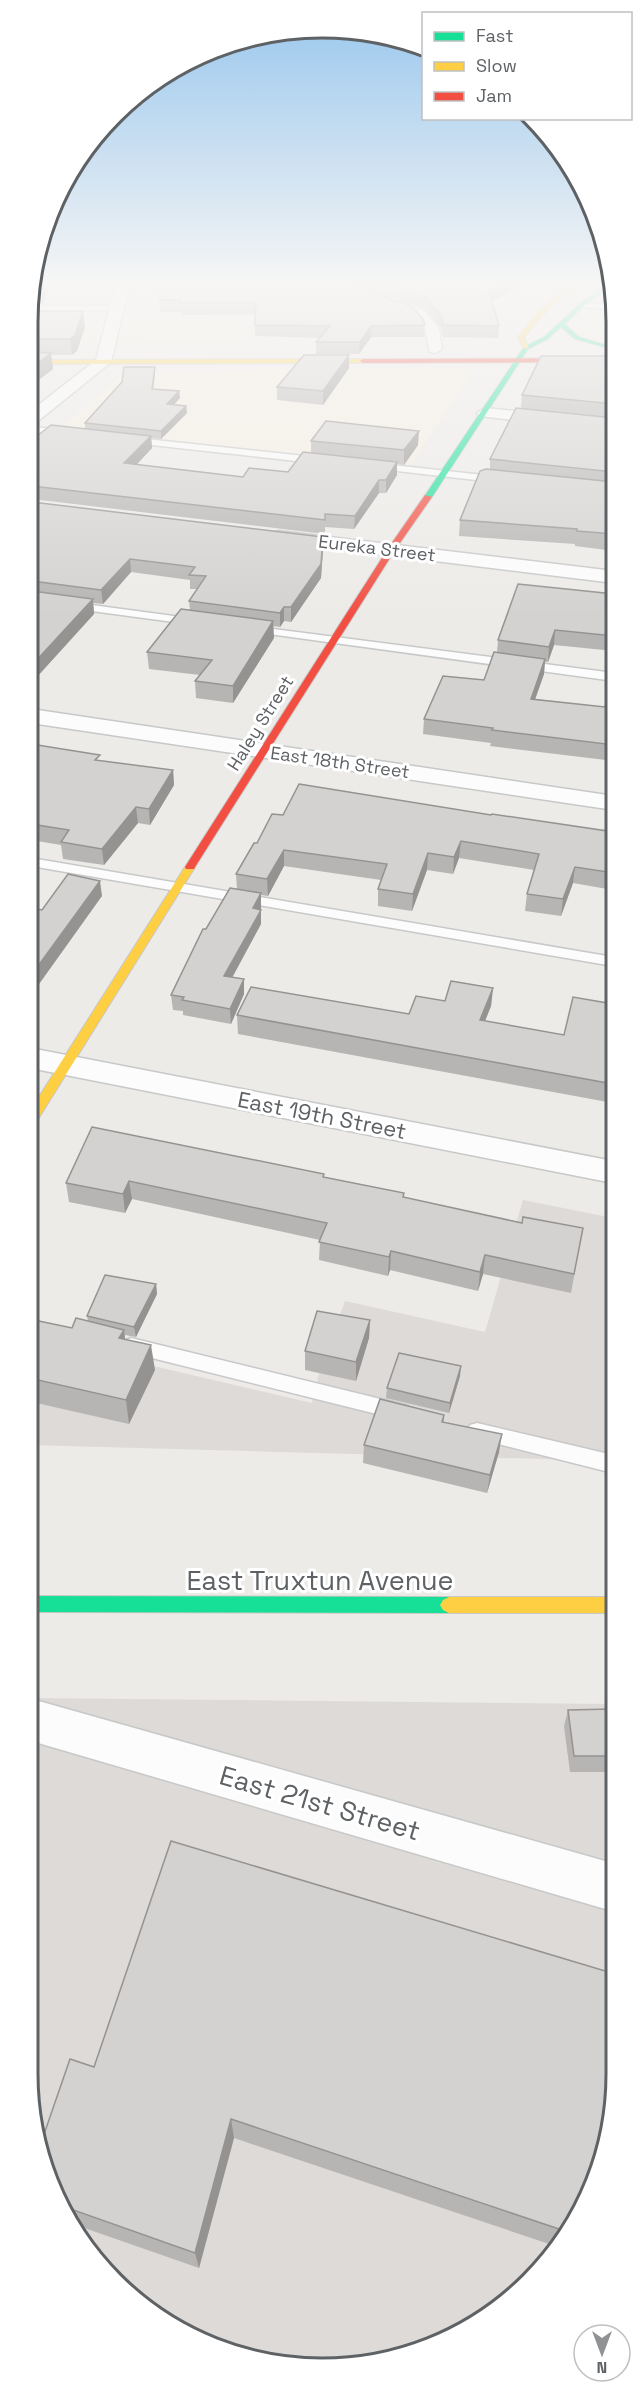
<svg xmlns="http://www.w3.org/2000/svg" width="644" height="2395" font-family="'Space Grotesk',sans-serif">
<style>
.commercial{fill:#f5efe2}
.industrial{fill:#dddad8}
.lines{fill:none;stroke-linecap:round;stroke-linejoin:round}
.lane-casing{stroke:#c7c8c8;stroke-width:3}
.street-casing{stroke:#c7c8c8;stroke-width:3}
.fast-casing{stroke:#c7c8c7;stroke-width:2}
.slow-casing{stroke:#c7c8c7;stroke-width:2}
.jam-casing{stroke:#c7c8c7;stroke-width:2}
.lane{fill:#fcfcfc;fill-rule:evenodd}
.street{fill:#fcfcfc;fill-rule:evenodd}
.fast{fill:#16e098;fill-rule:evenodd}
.slow{fill:#ffcf43;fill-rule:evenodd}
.jam{fill:#f24e42;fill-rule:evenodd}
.wall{fill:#b6b5b4}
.shaded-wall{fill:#949392}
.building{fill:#d4d2d1;stroke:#949392;stroke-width:1.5}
.labels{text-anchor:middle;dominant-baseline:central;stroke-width:6;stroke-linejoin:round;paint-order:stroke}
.far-street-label{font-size:18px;fill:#5e6265;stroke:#fff}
.street-label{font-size:22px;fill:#5e6265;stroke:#fff}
.near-street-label{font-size:27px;fill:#5e6265;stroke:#fff}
.rim{fill:none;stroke:#5e6265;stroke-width:3}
</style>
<rect width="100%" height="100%" fill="#edebe8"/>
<g class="commercial">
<path d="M595,308H614V339L589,335L576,327Z"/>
<path d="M32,311H99L138,317L250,316L248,341L32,342Z"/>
<path d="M475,369L409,467L60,429L128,370Z"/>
</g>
<g class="industrial">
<path d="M523,1200L613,1218V1461L29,1445V1337L312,1403L319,1373L345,1301L485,1332Z"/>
<path d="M28,1698L612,1704L611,2130L577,2221L502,2307L399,2358L302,2367L191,2337L100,2268L49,2186L27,2073Z"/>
</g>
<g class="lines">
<defs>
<g id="lane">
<path d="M578,303L614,305V309L581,307H578Z"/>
<path d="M32,306H117L121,308L117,310H32Z"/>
<path d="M32,427L67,430L72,433L67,436L32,433Z"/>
<path d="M127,437L323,458L328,461L323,464L124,442L122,440Z"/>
<path d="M374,463L502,477L507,480L502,483L371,468V464Z"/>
<path d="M32,597L196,619L202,622L196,625L32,603Z"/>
<path d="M250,626L614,673V681L246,631V627Z"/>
<path d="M31,858L613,957V966L31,866Z"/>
<path d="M131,1338L401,1404L408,1406L411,1412L408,1418L401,1420L124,1351L121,1346L124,1341Z"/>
<path d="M477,1423L613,1455V1473L470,1437L467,1431L470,1425Z"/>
</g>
<g id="street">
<path d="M116,283H130L111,362L38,421L32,423V410L96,360Z"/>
<path d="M330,283H348L424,311L439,329L442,349L435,353L430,352L425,330L414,317L332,286Z"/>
<path d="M485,408L556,415L564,420L556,425L479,416L477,413Z"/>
<path d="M279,531L614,571V583L272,541L270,537L272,533Z"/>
<path d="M31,709L614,796V810L31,723Z"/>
<path d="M30,1048L613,1161V1183L30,1068Z"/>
<path d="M28,1698L612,1863V1911L28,1740Z"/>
</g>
<g id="fast">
<path d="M612,283H614L615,286L588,302L565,324L579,337L612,347V349L575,339L561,327L548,339L528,349L432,497L425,499L424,497L524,347L544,337L584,300Z"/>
<path d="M28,1596L449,1597L455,1600L458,1605L455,1610L449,1613L28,1612Z"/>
</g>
<g id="slow">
<path d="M574,283H580C558,300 540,315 524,338L529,348L524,349L518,338C533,316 551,297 574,283Z"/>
<path d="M32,360L363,359L366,361L363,363L32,364Z"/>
<path d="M190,864L195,867L35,1124L30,1125V1111L185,867Z"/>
<path d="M449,1597H612V1613H449L443,1610L440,1605L443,1600Z"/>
</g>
<g id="jam">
<path d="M614,358V362L363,363L360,361L363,359Z"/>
<path d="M425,495L432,497L395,550L195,867L194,869H186L185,867L387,550Z"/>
</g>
</defs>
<use href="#lane" class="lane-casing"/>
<use href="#street" class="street-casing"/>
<use href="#fast" class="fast-casing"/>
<use href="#slow" class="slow-casing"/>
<use href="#jam" class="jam-casing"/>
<use href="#lane" class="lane"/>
<use href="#street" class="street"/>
<use href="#fast" class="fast"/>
<use href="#slow" class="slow"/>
<use href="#jam" class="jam"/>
</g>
<g class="wall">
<path d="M33,283H51L43,304H38L39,311L85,327L77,351L72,355H51L53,369L32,385Z"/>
<path d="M162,283L425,325L424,337H371L359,354H316V342L320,338L255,336V314L181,315V312H160L159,300Z"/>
<path d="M353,283H527L492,301L499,326L498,338L443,337L441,328L425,309Z"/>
<path d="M614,356V551L575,546V544L459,536L460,520L490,469V459L521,408L522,395Z"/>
<path d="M349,368L323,405L277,400V387Z"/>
<path d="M155,374L153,389L179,391L180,398L174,404L186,406L187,413L161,439L151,438L152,448L137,464L243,477L288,472L311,453V441L418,445L404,465L397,464V475L386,493H379L354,529L325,527V534L32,499V440L85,429V423Z"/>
<path d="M32,502L323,550L321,578L291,622L284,621L280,627L273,626L274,638L233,703L196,698L195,681L200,675L149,669L147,652L190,610L189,601L197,589H190V580L131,572L103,604L93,603L94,614L35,679L31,678Z"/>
<path d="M614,594V651L554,645L548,662H545L544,674L535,699L605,707L614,674V761L490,746L491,743L423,734L424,719L484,680L497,652L498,640Z"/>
<path d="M31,744L100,761L173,770L174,785L150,825L138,823L104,865L63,859L61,845L31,840Z"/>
<path d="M283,815H491L614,832L613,890L573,883L561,916L525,911L527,894L534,870L459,858L453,874L427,870L412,911L378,906V889L381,880L284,866L268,896L261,895V924L232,977L244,979V994L231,1024L183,1015V1011L173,1010L171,995L206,929L237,889L236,874L257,843Z"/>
<path d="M493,988L491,1006L485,1021L564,1035L613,1004V1103L238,1034L237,1015L409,1014L445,1001Z"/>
<path d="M324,1174V1177L404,1193V1198L522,1223L583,1228L571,1293L483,1274L478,1291L390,1270L388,1276L319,1260L320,1240L132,1199L125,1213L69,1202L66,1183Z"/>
<path d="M156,1284L157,1294L136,1337L125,1335V1340L155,1370L129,1424L32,1402L29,1407V1319L72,1328L88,1321L87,1316Z"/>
<path d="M370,1320L369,1338L356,1381L305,1370V1351Z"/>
<path d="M460,1376L449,1413L386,1398L387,1388Z"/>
<path d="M444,1415V1422L499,1452L487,1493L363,1463L364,1445Z"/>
<path d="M612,1709V1772H570L564,1726L568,1710Z"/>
<path d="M70,2059L577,2221L555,2246L234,2138L199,2268L73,2224L49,2186Z"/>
</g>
<g class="shaded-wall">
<path d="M43,283H51L43,304L41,288Z"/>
<path d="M506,283H527L485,304L486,293Z"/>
<path d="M37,297L39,312L34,311Z"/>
<path d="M83,311L85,327L77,351L72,355L70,339Z"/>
<path d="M371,326V337L359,354L360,342Z"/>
<path d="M51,353L53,369L32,385V367Z"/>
<path d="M349,355V368L323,405V391Z"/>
<path d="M155,367V374L152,396V389Z"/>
<path d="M179,391L180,398L168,411L167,404Z"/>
<path d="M186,406L187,413L161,439V431Z"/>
<path d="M419,431L418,445L404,465V450Z"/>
<path d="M151,436L152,448L126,476L124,463Z"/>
<path d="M397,462V475L386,493V480Z"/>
<path d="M379,480V493L354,529L355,516Z"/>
<path d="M323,537V550L321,578L291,622V607Z"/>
<path d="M130,559L131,572L103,604L101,590Z"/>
<path d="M93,599L94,614L35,679L33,664Z"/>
<path d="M284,607V621L280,627V613Z"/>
<path d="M273,621L274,638L233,703V686Z"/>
<path d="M555,630L554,645L548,662L549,647Z"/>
<path d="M545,659L544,674L530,714L531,699Z"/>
<path d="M173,770L174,785L150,825L149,809Z"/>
<path d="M136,807L138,823L104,865L102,849Z"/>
<path d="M461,841L459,858L453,874L454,857Z"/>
<path d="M284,850V866L268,896L267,879Z"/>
<path d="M428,853L427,870L412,911L413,894Z"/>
<path d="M575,867L573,883L561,916L563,899Z"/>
<path d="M100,881L102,896L32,994L30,977Z"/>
<path d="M261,893V908L253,923V908Z"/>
<path d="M261,910V924L225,991L224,976Z"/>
<path d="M244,979V994L231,1024L230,1009Z"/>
<path d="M493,988L491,1006L478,1038L480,1020Z"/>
<path d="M129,1181L132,1199L125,1213L123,1194Z"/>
<path d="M391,1251L390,1270L388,1276L389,1257Z"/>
<path d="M485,1255L483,1274L478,1291L480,1272Z"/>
<path d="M156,1284L157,1294L136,1337L134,1327Z"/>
<path d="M370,1320L369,1338L356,1381V1362Z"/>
<path d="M124,1330L127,1355L119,1338Z"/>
<path d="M151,1345L155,1370L129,1424L126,1400Z"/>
<path d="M461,1366L460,1376L449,1413L450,1403Z"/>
<path d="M29,1391L32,1402L29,1407Z"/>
<path d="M502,1434L499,1452L487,1493L490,1475Z"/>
<path d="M231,2119L234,2138L199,2268L195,2253Z"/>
</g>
<g class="building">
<path d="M33,283H43L41,288L33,289Z"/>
<path d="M162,283H347L413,307L423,319L425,325L371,326L360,342H316L330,326L255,325L256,303H180L181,300H159Z"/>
<path d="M384,283H506L486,293L490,294L499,326L443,325L441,316L425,297Z"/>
<path d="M33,296L37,297L34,311H83L75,335L70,339H32Z"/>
<path d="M32,352L51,353L32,367Z"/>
<path d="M304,355H349L323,391L277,387Z"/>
<path d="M541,356H614V404L522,395Z"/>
<path d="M124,367H155L152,389L179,391L167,404L186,406L161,431L85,423L122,382Z"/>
<path d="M516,408L614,418V472L490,459Z"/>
<path d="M326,421L419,431L404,450L311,441Z"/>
<path d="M51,425L151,436L124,463L243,477L249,468L288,472L303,452L397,462L386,480H379L355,516L325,514V520L32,486V440Z"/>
<path d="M486,469L614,482V534L577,531V529L460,520L480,471Z"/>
<path d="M32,502L323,537L321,564L291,607H284L280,613L189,601L206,576L189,575L195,567L130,559L101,590L32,581Z"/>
<path d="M518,584L614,594V636L555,630L549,647L498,640Z"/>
<path d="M32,591L93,599L33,664H31Z"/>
<path d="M181,609L273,621L233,686L195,681L212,660L147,652Z"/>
<path d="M494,652L545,659L531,699L605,707L614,674V745L492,730L493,728L424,719L443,676L484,680Z"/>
<path d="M31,744L100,755L95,760L173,770L149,809L136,807L102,849L61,842L69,830L31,824Z"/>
<path d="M299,784L491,815L492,814L614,832V873L575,867L563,899L527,894L539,854L461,841L454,857L428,853L413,894L378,889L387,864L284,850L267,879L236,874L254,843H257L272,814L283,815Z"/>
<path d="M68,874L100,881L30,977L31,908L42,910Z"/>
<path d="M230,888L261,893L253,908L261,910L224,976L244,979L230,1009L182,1000L184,997L171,995L203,929H206Z"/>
<path d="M451,981L493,988L480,1020L564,1035L573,997L613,1004V1084L237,1015L251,987L409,1014L416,996L445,1001Z"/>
<path d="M92,1127L324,1174L323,1177L404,1193L403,1197L522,1223L523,1217L583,1228L574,1274L485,1255L480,1272L391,1251L389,1257L319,1242L327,1223L129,1181L123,1194L66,1183Z"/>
<path d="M105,1275L156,1284L134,1327L87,1316Z"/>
<path d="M317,1311L370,1320L356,1362L305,1351Z"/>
<path d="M76,1318L124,1330L119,1338L151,1345L126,1400L29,1378V1319L72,1328Z"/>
<path d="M399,1353L461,1366L450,1403L387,1388Z"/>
<path d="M380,1399L444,1415L442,1422L502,1434L490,1475L364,1445Z"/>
<path d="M612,1709V1756H574L568,1710Z"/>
<path d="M171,1841L612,1973L611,2130L577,2221L568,2232L231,2119L195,2253L62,2206L49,2186L41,2143L70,2059L94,2067Z"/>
</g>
<linearGradient id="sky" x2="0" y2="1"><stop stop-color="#97c6ed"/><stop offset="0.46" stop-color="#f7f6f5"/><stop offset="1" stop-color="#f7f6f5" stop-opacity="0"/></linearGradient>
<rect width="644" height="618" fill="url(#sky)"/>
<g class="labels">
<g class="far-street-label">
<text transform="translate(377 548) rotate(7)">Eureka Street</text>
<text transform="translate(260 723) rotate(-58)">Haley Street</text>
<text transform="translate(340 762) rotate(8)">East 18th Street</text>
</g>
<g class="street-label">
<text transform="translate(322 1115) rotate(11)">East 19th Street</text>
</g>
<g class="near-street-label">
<text x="320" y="1580">East Truxtun Avenue</text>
<text transform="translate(320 1803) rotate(16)">East 21st Street</text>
</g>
</g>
<path d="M0 0H644V2395H0ZM322 38H322A284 284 0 0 1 606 322V2074A284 284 0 0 1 322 2358H322A284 284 0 0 1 38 2074V322A284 284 0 0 1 322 38Z" fill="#fff" fill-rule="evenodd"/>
<path class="rim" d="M322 38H322A284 284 0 0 1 606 322V2074A284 284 0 0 1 322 2358H322A284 284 0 0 1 38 2074V322A284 284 0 0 1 322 38Z"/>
<rect x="422" y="12" width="210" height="108" fill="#ffffff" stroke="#bfc0c1" stroke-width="1.5"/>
<rect x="434" y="32" width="30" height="9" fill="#16e098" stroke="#bfc0c1" stroke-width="1.5"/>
<text x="476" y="42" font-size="18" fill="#5e6265">Fast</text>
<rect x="434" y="62" width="30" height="9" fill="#ffcf43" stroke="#bfc0c1" stroke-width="1.5"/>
<text x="476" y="72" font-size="18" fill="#5e6265">Slow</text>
<rect x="434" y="92" width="30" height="9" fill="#f24e42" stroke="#bfc0c1" stroke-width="1.5"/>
<text x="476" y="102" font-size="18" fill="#5e6265">Jam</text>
<g transform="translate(602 2353) rotate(180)"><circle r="28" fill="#ffffff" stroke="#bfc0c1" stroke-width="1.5"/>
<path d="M0-4.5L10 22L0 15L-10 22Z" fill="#909293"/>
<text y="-9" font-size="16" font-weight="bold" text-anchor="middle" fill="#5e6265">N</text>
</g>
</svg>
